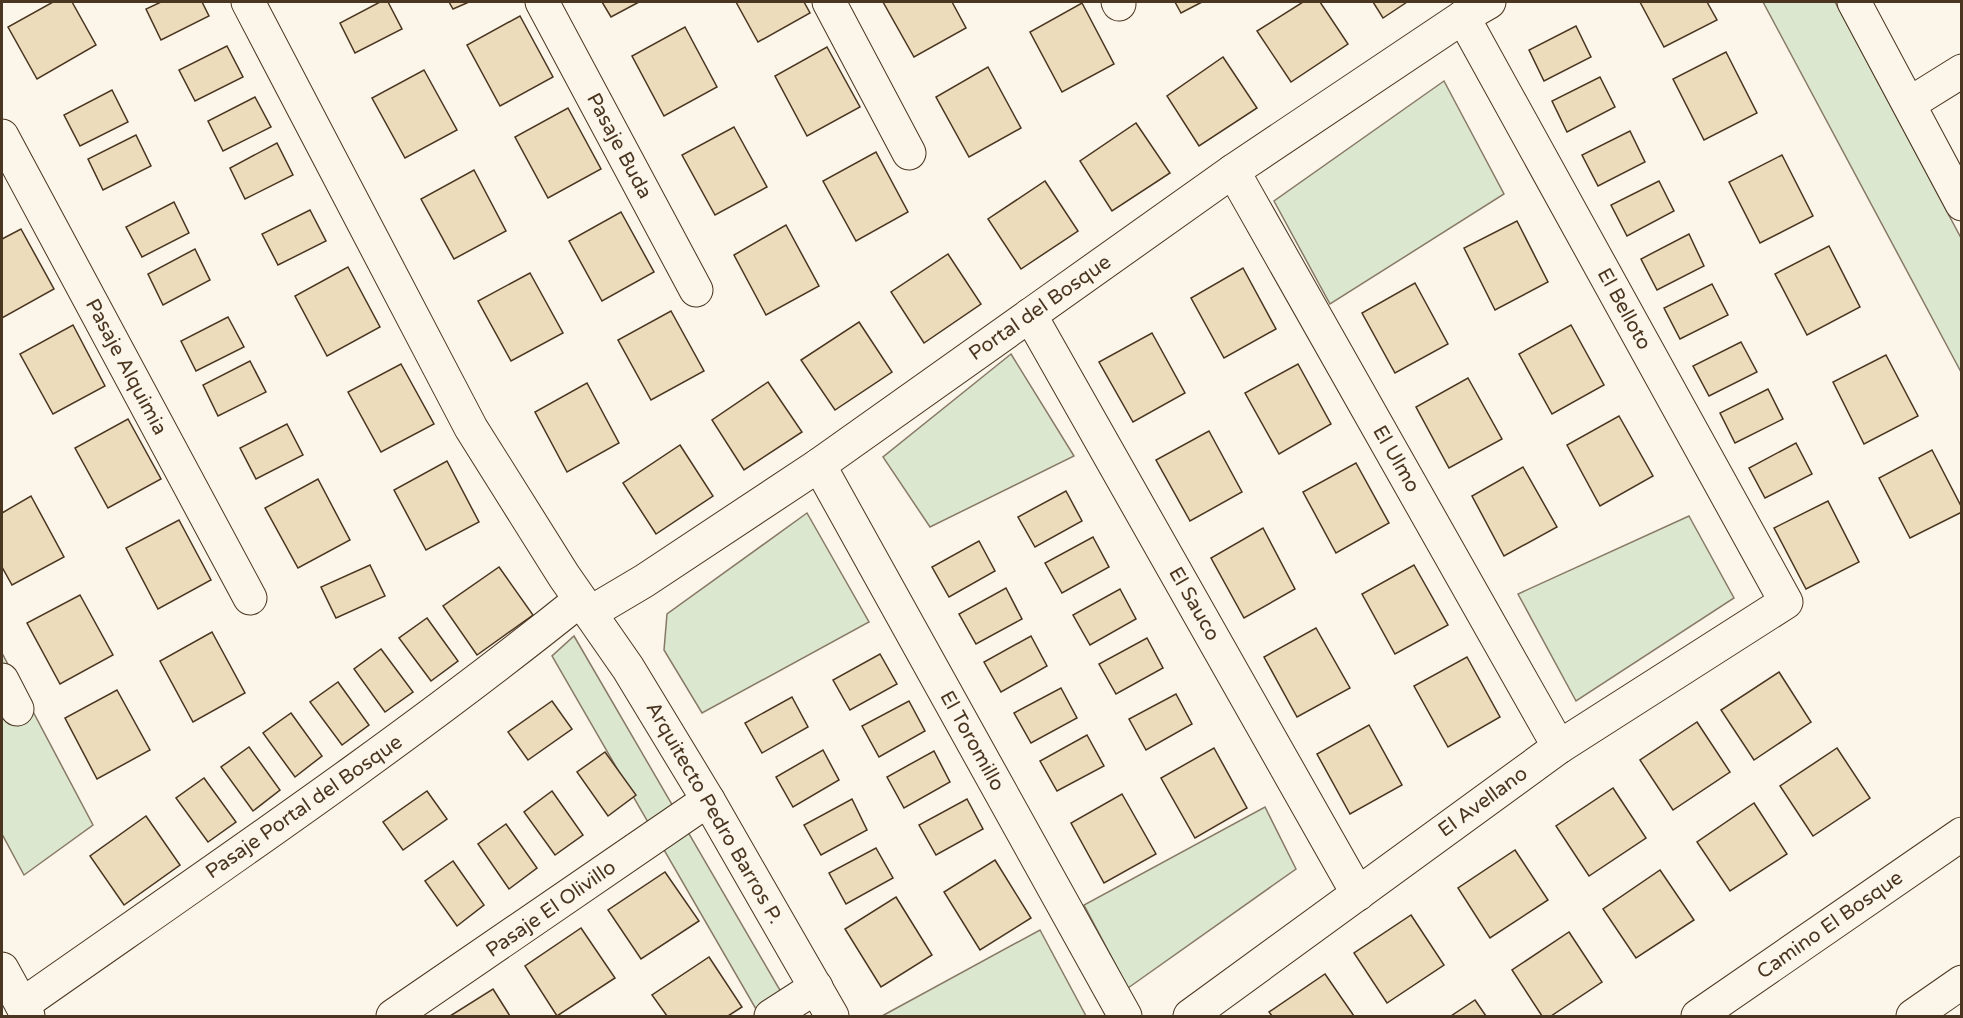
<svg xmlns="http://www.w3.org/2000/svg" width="1963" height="1018" font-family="'Varela Round',sans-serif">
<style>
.green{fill:#dce7d0;stroke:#887966;stroke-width:1.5}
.building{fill:#ecdcbc;stroke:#4a3520;stroke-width:1.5}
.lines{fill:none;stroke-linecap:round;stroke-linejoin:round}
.minor-casing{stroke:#4a3520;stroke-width:35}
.minor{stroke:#fbf6e9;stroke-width:33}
.labels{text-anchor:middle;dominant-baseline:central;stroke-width:4.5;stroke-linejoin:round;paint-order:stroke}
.street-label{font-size:20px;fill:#4a3520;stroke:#fbf6e9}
</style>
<rect width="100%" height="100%" fill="#fbf6e9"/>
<g class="green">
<path d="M1763,2H1835L1961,238V372Z"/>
<path d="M1444,81L1504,194L1330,304L1274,201Z"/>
<path d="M1011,354L1074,456L930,527L883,457Z"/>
<path d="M807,513L869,622L702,713L664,650L667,614Z"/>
<path d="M1689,516L1734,598L1576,701L1518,594Z"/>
<path d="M574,636L795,1016H760L552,656Z"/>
<path d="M2,653L93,825L24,875L2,834Z"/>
<path d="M1265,807L1296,869L1128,988L1084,905Z"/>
<path d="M1040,930L1086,1016H882Z"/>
</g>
<g class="building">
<path d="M53,2H72L96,45L37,79L8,27Z"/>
<path d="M161,2H202L209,16L161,40L146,9Z"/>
<path d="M380,2H388L402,29L355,53L340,23Z"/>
<path d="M449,2H469L453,9Z"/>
<path d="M602,2H639L611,17Z"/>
<path d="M736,2H804L810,13L758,42Z"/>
<path d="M883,2H952L966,28L914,57Z"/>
<path d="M1175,2H1202L1181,13Z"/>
<path d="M1303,2H1320L1348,44L1291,82L1257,31Z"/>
<path d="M1373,2H1407L1383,18Z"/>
<path d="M1640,2H1707L1717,20L1664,47Z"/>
<path d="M1082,3L1114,64L1062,92L1030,32Z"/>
<path d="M520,16L553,77L500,106L467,45Z"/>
<path d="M1576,26L1591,57L1544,81L1529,50Z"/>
<path d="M685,27L717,87L664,116L632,56Z"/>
<path d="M227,46L243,77L195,101L179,70Z"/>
<path d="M827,47L860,107L807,136L775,76Z"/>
<path d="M1726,52L1757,113L1704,140L1673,79Z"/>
<path d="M1223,57L1257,108L1199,146L1167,96Z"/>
<path d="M988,67L1021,128L969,157L936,97Z"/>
<path d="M424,70L457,130L405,158L372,98Z"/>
<path d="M1600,77L1615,107L1567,132L1552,101Z"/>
<path d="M112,90L128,122L80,146L64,115Z"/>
<path d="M255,97L271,127L223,151L208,121Z"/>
<path d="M568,108L601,169L548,198L515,137Z"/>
<path d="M1136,123L1170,173L1112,211L1080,161Z"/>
<path d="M734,127L767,187L715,215L682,155Z"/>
<path d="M1630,131L1645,162L1598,186L1582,155Z"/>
<path d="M136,135L151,166L103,190L88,159Z"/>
<path d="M277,143L293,175L245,199L230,168Z"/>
<path d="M876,152L908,212L856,241L823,181Z"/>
<path d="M1782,155L1813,216L1760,243L1729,182Z"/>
<path d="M474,170L506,231L454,259L421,199Z"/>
<path d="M1045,181L1078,231L1021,269L988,219Z"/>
<path d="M1659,181L1674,211L1627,236L1611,205Z"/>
<path d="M174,202L189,233L142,257L126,227Z"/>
<path d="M310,210L326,241L278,265L262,234Z"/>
<path d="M621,212L654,272L602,301L569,241Z"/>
<path d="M1517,221L1548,282L1495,310L1464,248Z"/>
<path d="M786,225L819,286L766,315L734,255Z"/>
<path d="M21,229L54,289L2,318V239Z"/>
<path d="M1689,234L1704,266L1657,290L1641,259Z"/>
<path d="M1829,246L1860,307L1807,335L1775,274Z"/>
<path d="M195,249L210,280L163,305L148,274Z"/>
<path d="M948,254L981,304L924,343L891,292Z"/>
<path d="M348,267L380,327L327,356L295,296Z"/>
<path d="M1243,268L1276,329L1224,358L1191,298Z"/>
<path d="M530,273L563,333L511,361L478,301Z"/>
<path d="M1415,283L1448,344L1395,373L1362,313Z"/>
<path d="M1712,284L1728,315L1680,339L1664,308Z"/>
<path d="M671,311L704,371L651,400L618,340Z"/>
<path d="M228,317L244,347L196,371L181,341Z"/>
<path d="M859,322L892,372L835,410L801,360Z"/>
<path d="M73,325L105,386L53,414L20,354Z"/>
<path d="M1571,325L1604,385L1552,414L1519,354Z"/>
<path d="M1152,333L1185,393L1133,422L1099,362Z"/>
<path d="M1741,342L1757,372L1709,396L1693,366Z"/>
<path d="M1886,355L1918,416L1864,444L1833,382Z"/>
<path d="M250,361L266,392L218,416L203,385Z"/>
<path d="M401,364L434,424L381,452L348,392Z"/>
<path d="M1298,364L1331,424L1279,454L1245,393Z"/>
<path d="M1468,378L1502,439L1449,468L1416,407Z"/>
<path d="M768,382L802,432L744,470L712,420Z"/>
<path d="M587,383L619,443L567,472L535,412Z"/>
<path d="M1768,389L1783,419L1735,443L1720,413Z"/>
<path d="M1619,416L1653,476L1600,506L1567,445Z"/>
<path d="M128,419L161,479L108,508L75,448Z"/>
<path d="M287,424L303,455L256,479L240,448Z"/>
<path d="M1209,431L1242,492L1190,521L1156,460Z"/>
<path d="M1796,443L1812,474L1765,498L1749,468Z"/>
<path d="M680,445L713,496L656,534L623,483Z"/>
<path d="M1932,450L1962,508V512L1910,538L1879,478Z"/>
<path d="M447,461L479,522L426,550L394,490Z"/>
<path d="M1356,463L1389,523L1336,553L1303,492Z"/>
<path d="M1523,467L1557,527L1504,556L1472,496Z"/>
<path d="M318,479L350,540L298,568L265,508Z"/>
<path d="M1066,491L1082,521L1035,547L1018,517Z"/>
<path d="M31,496L64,557L12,585L2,567V513Z"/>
<path d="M1828,501L1859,562L1806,589L1774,528Z"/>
<path d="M179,520L211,580L158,609L126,548Z"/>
<path d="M1263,528L1295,589L1244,618L1211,558Z"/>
<path d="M1093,537L1109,567L1062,593L1045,563Z"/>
<path d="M979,541L995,571L949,597L932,567Z"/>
<path d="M370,565L385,596L336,618L321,587Z"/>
<path d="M1414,565L1448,625L1395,654L1362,594Z"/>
<path d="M499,567L533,615L477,655L443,606Z"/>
<path d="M1006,588L1022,619L976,644L959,614Z"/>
<path d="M1120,589L1136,619L1090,645L1073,615Z"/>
<path d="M80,595L113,655L60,684L27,623Z"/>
<path d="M427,618L458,661L431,681L399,638Z"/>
<path d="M1316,628L1350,688L1297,717L1264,657Z"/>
<path d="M212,632L245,693L193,722L160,661Z"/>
<path d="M1031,636L1047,666L1001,692L984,662Z"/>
<path d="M1147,638L1163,668L1116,694L1099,664Z"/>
<path d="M381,649L413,692L385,712L354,669Z"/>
<path d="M880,654L897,684L850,710L833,680Z"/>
<path d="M1467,657L1500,717L1448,747L1414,686Z"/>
<path d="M1779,672L1811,722L1754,760L1721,710Z"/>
<path d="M338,682L369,725L342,745L310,702Z"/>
<path d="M1061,688L1077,718L1031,743L1014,713Z"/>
<path d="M117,690L150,750L97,779L65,718Z"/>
<path d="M1176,694L1192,724L1146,750L1129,719Z"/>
<path d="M792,697L808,727L762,753L745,723Z"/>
<path d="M552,701L572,729L528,760L508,732Z"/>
<path d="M909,701L925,731L879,757L862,726Z"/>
<path d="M291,713L322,756L295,777L263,733Z"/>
<path d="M1697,722L1730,772L1673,810L1640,760Z"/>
<path d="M1369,725L1402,785L1350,814L1317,754Z"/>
<path d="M1087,735L1104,766L1057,791L1040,761Z"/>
<path d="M249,747L280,790L253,811L221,767Z"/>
<path d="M1214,748L1247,808L1195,838L1161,778Z"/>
<path d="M1837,748L1870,798L1813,836L1780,786Z"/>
<path d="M823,750L839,780L793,807L776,777Z"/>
<path d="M934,751L950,782L904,808L887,777Z"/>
<path d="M605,752L636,795L608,816L577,772Z"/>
<path d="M204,778L236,822L208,842L176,798Z"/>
<path d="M1613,788L1646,838L1589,876L1556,826Z"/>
<path d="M427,791L447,819L403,850L383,822Z"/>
<path d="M552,791L583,835L555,855L524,812Z"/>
<path d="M1122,794L1156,854L1104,883L1071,823Z"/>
<path d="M852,799L867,830L821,855L804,825Z"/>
<path d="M967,799L983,829L936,855L919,825Z"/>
<path d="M1754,803L1787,854L1730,891L1697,842Z"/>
<path d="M146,816L180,865L124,905L90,856Z"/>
<path d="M506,824L537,868L509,889L478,844Z"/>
<path d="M876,848L893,878L846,904L829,873Z"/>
<path d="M1515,850L1548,900L1490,938L1458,888Z"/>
<path d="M995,860L1031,918L980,950L944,892Z"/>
<path d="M453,861L484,905L457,926L425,881Z"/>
<path d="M1660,870L1694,920L1636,958L1603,909Z"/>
<path d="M665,872L699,921L641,959L608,910Z"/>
<path d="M896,897L932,955L881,987L845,929Z"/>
<path d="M1411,915L1444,965L1387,1003L1354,953Z"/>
<path d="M581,928L615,978L557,1016L525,966Z"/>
<path d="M1569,932L1602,982L1551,1016H1542L1512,970Z"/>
<path d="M709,957L742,1007L728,1016H667L652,995Z"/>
<path d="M1325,974L1354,1016H1272L1269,1012Z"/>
<path d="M493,989L510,1016H450Z"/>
<path d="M1475,1000L1486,1016H1451Z"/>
</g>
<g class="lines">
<defs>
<g id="minor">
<path d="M248,2L471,428L564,576L628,668L708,800L832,1016"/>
<path d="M542,2L696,290"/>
<path d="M829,2L909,153"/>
<path d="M1118,2L1119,4"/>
<path d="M1854,2L1962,204"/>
<path d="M1909,104L1962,71"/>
<path d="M2,136L250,598"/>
<path d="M1233,171L1559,747"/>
<path d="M1030,315L1358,894"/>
<path d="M819,465L1125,1016"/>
<path d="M590,613L644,581L819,465L1233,171L1463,17L1489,2"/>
<path d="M2,680L17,709"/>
<path d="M2,969L28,1016"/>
<path d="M22,1005C210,873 401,744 580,600"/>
<path d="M393,1016L708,800"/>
<path d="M771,1016L816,987"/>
<path d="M1190,1016L1559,747L1786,602L1463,17"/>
<path d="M1698,1016L1962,834"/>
<path d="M1913,1016L1962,982"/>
</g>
</defs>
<use href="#minor" class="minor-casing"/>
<use href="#minor" class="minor"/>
</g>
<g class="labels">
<g class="street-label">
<text transform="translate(619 146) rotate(62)">Pasaje Buda</text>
<text transform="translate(1040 308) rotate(-35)">Portal del Bosque</text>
<text transform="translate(1624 309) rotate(61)">El Belloto</text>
<text transform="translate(126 367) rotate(62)">Pasaje Alquimia</text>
<text transform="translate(1396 459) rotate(60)">El Ulmo</text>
<text transform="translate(1194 604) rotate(60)">El Sauco</text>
<text transform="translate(972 741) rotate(61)">El Toromillo</text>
<text transform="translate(1483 802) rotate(-36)">El Avellano</text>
<text transform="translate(304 807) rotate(-35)">Pasaje Portal del Bosque</text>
<text transform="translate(714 813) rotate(60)">Arquitecto Pedro Barros P.</text>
<text transform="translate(551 909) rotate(-35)">Pasaje El Olivillo</text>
<text transform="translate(1830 925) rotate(-35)">Camino El Bosque</text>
</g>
</g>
<rect width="1963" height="1018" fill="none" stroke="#4a3520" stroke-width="6"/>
</svg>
